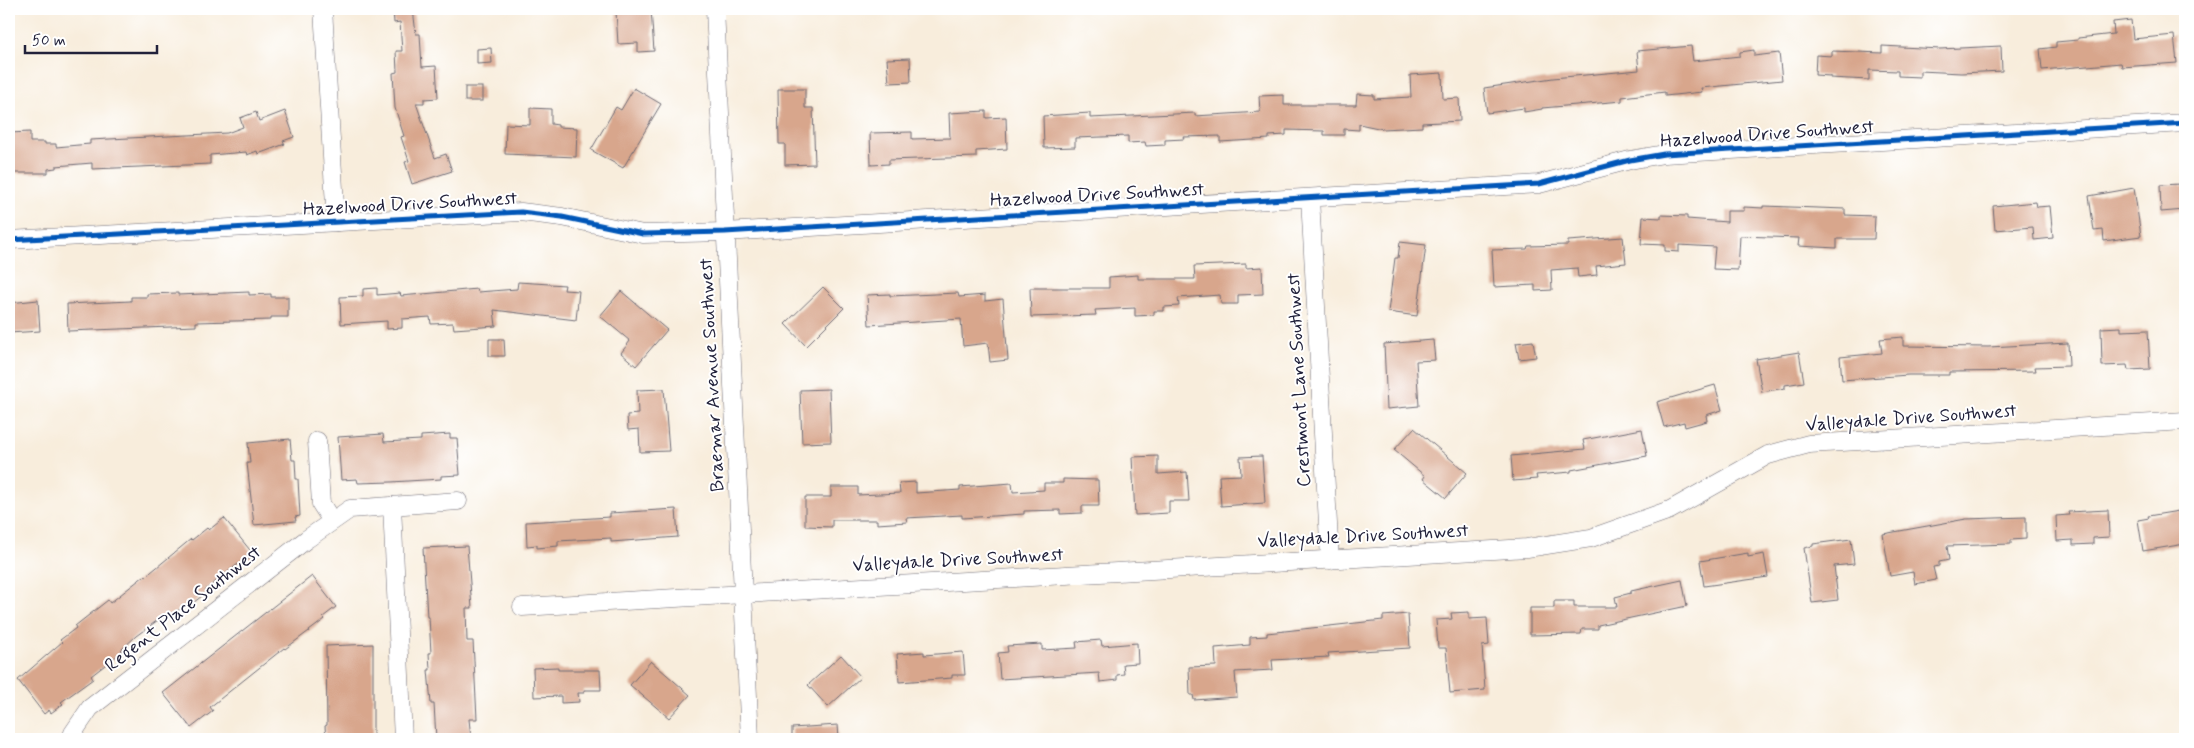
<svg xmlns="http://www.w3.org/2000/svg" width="2194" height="748" font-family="Mynerve,sans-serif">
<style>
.building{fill:#d8a68c}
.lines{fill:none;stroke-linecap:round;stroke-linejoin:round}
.street-casing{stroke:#6d6973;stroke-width:19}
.street{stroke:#fff;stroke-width:18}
.cycleway-casing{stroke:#fff;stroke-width:8}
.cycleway{stroke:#0057b8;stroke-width:5}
.labels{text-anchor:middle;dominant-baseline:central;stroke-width:4;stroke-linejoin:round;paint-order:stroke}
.street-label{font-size:19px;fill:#22223b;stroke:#fff}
</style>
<rect width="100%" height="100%" fill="#fff"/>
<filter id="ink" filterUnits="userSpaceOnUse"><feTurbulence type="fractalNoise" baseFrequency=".02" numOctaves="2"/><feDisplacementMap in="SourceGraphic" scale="10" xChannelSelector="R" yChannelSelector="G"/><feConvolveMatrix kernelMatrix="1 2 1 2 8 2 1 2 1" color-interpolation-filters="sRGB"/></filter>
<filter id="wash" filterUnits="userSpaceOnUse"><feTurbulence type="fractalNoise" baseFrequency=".0096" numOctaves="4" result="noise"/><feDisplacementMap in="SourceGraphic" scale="20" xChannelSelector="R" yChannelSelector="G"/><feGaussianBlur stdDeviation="1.12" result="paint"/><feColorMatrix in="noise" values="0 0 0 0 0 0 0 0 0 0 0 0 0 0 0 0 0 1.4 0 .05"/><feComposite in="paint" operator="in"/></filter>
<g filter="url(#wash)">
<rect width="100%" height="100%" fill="#f8eddc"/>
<g id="blocks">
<g class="building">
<path d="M393,9H413L416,34H420L422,67L436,66L438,98L424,99V103H416L435,158L446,154L452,171L412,184L405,162L409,161L401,137L404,136L395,108L393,73L397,72L396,51H402L400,22L394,23Z"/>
<path d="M626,9H651L654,51L638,52V43L618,44L616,11H627Z"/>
<path d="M2131,20L2133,39L2174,35L2177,63L2122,67L2121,63L2042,70L2040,49L2056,47V42L2078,40V38L2114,34L2113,22Z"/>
<path d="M1691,46L1693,61L1740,56V52L1754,50V56L1779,53L1782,80L1701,88L1702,92L1665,96V92L1622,97V101L1542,108V109L1524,112V108L1487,113L1484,88L1553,78L1639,70L1637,51Z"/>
<path d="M1882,46L1940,49L2001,46L2002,71L1961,73L1920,71V77L1898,76V71L1869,70V80L1830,78V76L1815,75L1816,55L1832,56V51L1882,53Z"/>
<path d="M491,48L492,63L477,64V49Z"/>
<path d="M910,58L911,82L889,83L887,59Z"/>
<path d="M1442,73L1443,99L1459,98L1460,121L1422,123V127L1383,129L1359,124V130L1344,129V135H1324V131L1286,130V135L1269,136V139L1220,142V136L1183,137L1184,139L1165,140V145L1146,146L1145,142L1128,143V136L1075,138V147L1044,148L1043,116L1090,113V118L1195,113V116L1260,112L1259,96L1284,95V105H1356L1357,94L1374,95V99L1411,97L1410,75Z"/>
<rect x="465" y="87" width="17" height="14"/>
<path d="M634,88L661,104L623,168L591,150L616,107L621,110Z"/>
<path d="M778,89H805V108H813L815,164L785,165V144H779Z"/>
<path d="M530,108L551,109V124L558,125V127L577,128L576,157L505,154L506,124L530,125Z"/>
<path d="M285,111L294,137L283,141L285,144L258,154L257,151L247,155L246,152L210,155V164L92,169V163L56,166V168L48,169V173H9V133L30,132V142H45V144H56V147L90,144V140L227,133L243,127L240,118L256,112L259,121Z"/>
<path d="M986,111V118L1006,117L1007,149L976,151V157L889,160V164L871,165L870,133L912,132V139L950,138L949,113Z"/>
<path d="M2180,184V186L2185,185V210L2161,212L2160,185Z"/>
<path d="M2134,188L2141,236L2104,241L2103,230L2094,231L2089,196Z"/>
<path d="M2036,202L2037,207L2050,206L2053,238L2034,240L2033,227L1995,230L1993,206Z"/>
<path d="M1763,206L1845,209V215L1875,216L1874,239H1837V248L1798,246L1799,238L1740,236L1738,270L1713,269L1715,247L1679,245V252L1665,251V245L1641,244L1643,217L1661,218V215L1687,216V219L1727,222V211H1744V207L1763,208Z"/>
<path d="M1623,237L1626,263L1596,266L1597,275L1578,277L1577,268L1551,270L1552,290L1535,291V285L1494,287L1492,250L1527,249L1528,246L1568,245V241Z"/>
<path d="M1400,242L1426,245L1417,316L1388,312L1395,258H1398Z"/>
<path d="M1246,264V268L1262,267L1263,294L1238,295V304H1221L1220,295L1178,298L1179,306L1164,307V311H1154V315L1135,316V308L1095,310L1096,315L1031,317L1030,288H1109V277L1138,275V279H1195L1194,266Z"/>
<path d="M518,282L565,285L564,290L579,291L576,320L494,310L496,326L454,329L453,323L431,324L430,317L402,319V328L387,329V321L341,324L340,297L363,296V289L377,288V295L400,293L401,296L477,289L478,292L517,289Z"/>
<path d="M823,287L844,308L806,346L785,324Z"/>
<path d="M621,291L667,330L636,366L621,353L630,341L600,316Z"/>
<path d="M249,292V295L271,294V297H288V317H271V320L196,322V326L68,331L67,304L131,301V297H147V294L178,293V295Z"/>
<path d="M958,293L959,297L985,295V301L1003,299L1008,360L990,362L988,343L963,346L961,319L869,325L867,295L890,294V296Z"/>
<path d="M38,300L40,331L9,333V303Z"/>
<path d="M2121,327V331L2148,330L2150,369L2128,370L2127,365L2102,366L2101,328Z"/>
<path d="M1903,337V346L1988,347L2068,343L2069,366L2035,367L2036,371L1949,372V375H1908L1842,380L1840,357L1882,353L1880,339Z"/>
<path d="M489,339H504L505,356H489Z"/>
<path d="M1433,340L1435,360L1416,361L1419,406L1387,409L1384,344Z"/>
<path d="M1533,341L1536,357L1519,359L1516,343Z"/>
<path d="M1799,352L1804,382L1785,385V388L1762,392L1756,359Z"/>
<path d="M1715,385L1722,410L1706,415L1707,421L1685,427L1684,422L1664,427L1657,402Z"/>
<path d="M664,389L669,451L640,452L639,429L628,430L627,415L638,414L637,390Z"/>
<path d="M829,389L831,442L802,443L800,390Z"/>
<path d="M1414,428L1467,473L1446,498L1423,479L1425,476L1394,450Z"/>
<path d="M1642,429L1647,456L1571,470V472L1536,475L1537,479L1513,481L1511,456L1585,449L1583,440Z"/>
<path d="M383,434L384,442L421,440V436L450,434V438H457L460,475L441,476V479L391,482L358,483L357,479L341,480L338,437Z"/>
<path d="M290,439L292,460H295L296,479H298L300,516L295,517L296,521L254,525L247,463H250L248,443Z"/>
<path d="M1158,456V474L1187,472L1189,501H1169V513L1135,515L1132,457Z"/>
<path d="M1262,456L1265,503L1221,506L1219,476L1241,475L1240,457Z"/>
<path d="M1063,479L1098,480L1099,506H1082V513L1060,514V510L1024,511V514L962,518V515L906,518L907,522L877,524V520H832V527L805,526V497H831V487H858V495L900,493L899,483L916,482V493L960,490V487L1012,483L1013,492L1044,490V483H1063Z"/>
<path d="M676,509L678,537L611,542V538L558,541V546L537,548V545L527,546L526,522L610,517V513Z"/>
<path d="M2108,510L2109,537L2093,538V544L2073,545V540L2057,541L2056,516L2069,515L2068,512Z"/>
<path d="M2185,510V544L2143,551L2138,520L2149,518L2148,516Z"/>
<path d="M2026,517V539L2011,540V544L1947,546L1949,560L1939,562V566L1933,567L1936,580L1915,584L1913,572L1890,576L1883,534L1966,519Z"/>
<path d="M224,518L254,555L240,566L238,564L205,590L207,592L193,603L192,601L160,623L158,620L136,636L121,650L123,651L91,676L93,679L61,702L63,704L51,713L49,710L44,714L18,680L62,642L60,640L76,628L75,626L108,600L110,603L144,576L145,577L191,539L192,540L207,528L209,530Z"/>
<path d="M1851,539L1854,564L1834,566L1838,600L1812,603L1804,548L1813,546V544Z"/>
<path d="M467,546L472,608H466L467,641H473L477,719H469L471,739H436L434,704H431L428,670H430L429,653H431L429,617H427L423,548Z"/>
<path d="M1748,553V557L1764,554L1768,577L1704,586L1700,561Z"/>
<path d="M312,576L336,607L323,617L325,619L285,649L284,648L210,707L213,711L191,728L163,693Z"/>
<path d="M1682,580L1687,606L1598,625V629H1582L1581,634L1530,635V608H1554V601H1574V607H1617L1615,597L1631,593V591Z"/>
<path d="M1469,612V619L1487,618L1489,645L1482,646L1485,690L1450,693L1446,648H1438L1436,620L1452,619L1451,613Z"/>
<path d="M1408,614L1410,648L1328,653L1329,657L1272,660L1273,670L1235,672L1237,697L1194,700L1193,695H1190L1189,667L1216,666L1215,648L1250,645V637L1267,636V633L1383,620V616Z"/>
<path d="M1101,640L1102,646L1137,643L1138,663L1123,664L1124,674L1117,675V680L1100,682L1099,673L1000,679L998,653L1008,652L1007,646L1042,644V650L1077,648L1076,642Z"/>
<path d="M373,644V739H326L325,726L327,725L326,646Z"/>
<path d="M924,652V655L963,652L965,675H952V678L899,682L897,654Z"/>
<path d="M841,655L861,677L828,707L808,685Z"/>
<path d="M651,661L690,695L669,718L630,685Z"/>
<path d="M558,667V670H600L601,690H584V693H578L579,702L561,703V696L534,697L533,668Z"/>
<path d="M838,725L839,739H792V728Z"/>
</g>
</g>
</g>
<g filter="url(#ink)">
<use href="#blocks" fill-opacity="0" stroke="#6d6973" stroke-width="1"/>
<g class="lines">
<defs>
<g id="street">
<path d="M323,9L336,222"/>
<path d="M715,9L750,739"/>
<path d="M1310,198L1330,560"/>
<path d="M9,240L521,212L562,217L643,234L725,232L1539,184L1630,160L1664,154L2185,123"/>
<path d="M317,441L321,504L332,521"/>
<path d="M392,506L403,739"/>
<path d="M522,607L1527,548L1591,538L1670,510L1768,455L1809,444L2185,421"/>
<path d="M71,739L73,733L90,708L307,539L350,509L458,501"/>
</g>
</defs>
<use href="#street" class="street-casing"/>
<use href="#street" class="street"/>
<defs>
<path id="cycleway" d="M9,240L521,212L562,217L643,234L725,232L1539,184L1630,160L1664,154L2185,123"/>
</defs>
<use href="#cycleway" class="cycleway-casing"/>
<use href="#cycleway" class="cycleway"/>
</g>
</g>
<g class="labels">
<g class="street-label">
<text transform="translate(1767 134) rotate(-4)">Hazelwood Drive Southwest</text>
<text transform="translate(1097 195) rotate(-3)">Hazelwood Drive Southwest</text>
<text transform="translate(410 204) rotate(-3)">Hazelwood Drive Southwest</text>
<text transform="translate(712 375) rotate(-93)">Braemar Avenue Southwest</text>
<text transform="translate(1299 380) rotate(-93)">Crestmont Lane Southwest</text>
<text transform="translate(1911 418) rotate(-4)">Valleydale Drive Southwest</text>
<text transform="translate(1363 536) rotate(-3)">Valleydale Drive Southwest</text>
<text transform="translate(958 560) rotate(-3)">Valleydale Drive Southwest</text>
<text transform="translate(183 609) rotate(-38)">Regent Place Southwest</text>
</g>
</g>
<rect width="2194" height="748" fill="none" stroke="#fff" stroke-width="30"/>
<path d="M25 45v8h132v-8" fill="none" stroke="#22223b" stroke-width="2.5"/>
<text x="32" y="45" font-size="15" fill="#22223b" stroke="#ffffff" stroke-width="4" paint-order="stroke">50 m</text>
</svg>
